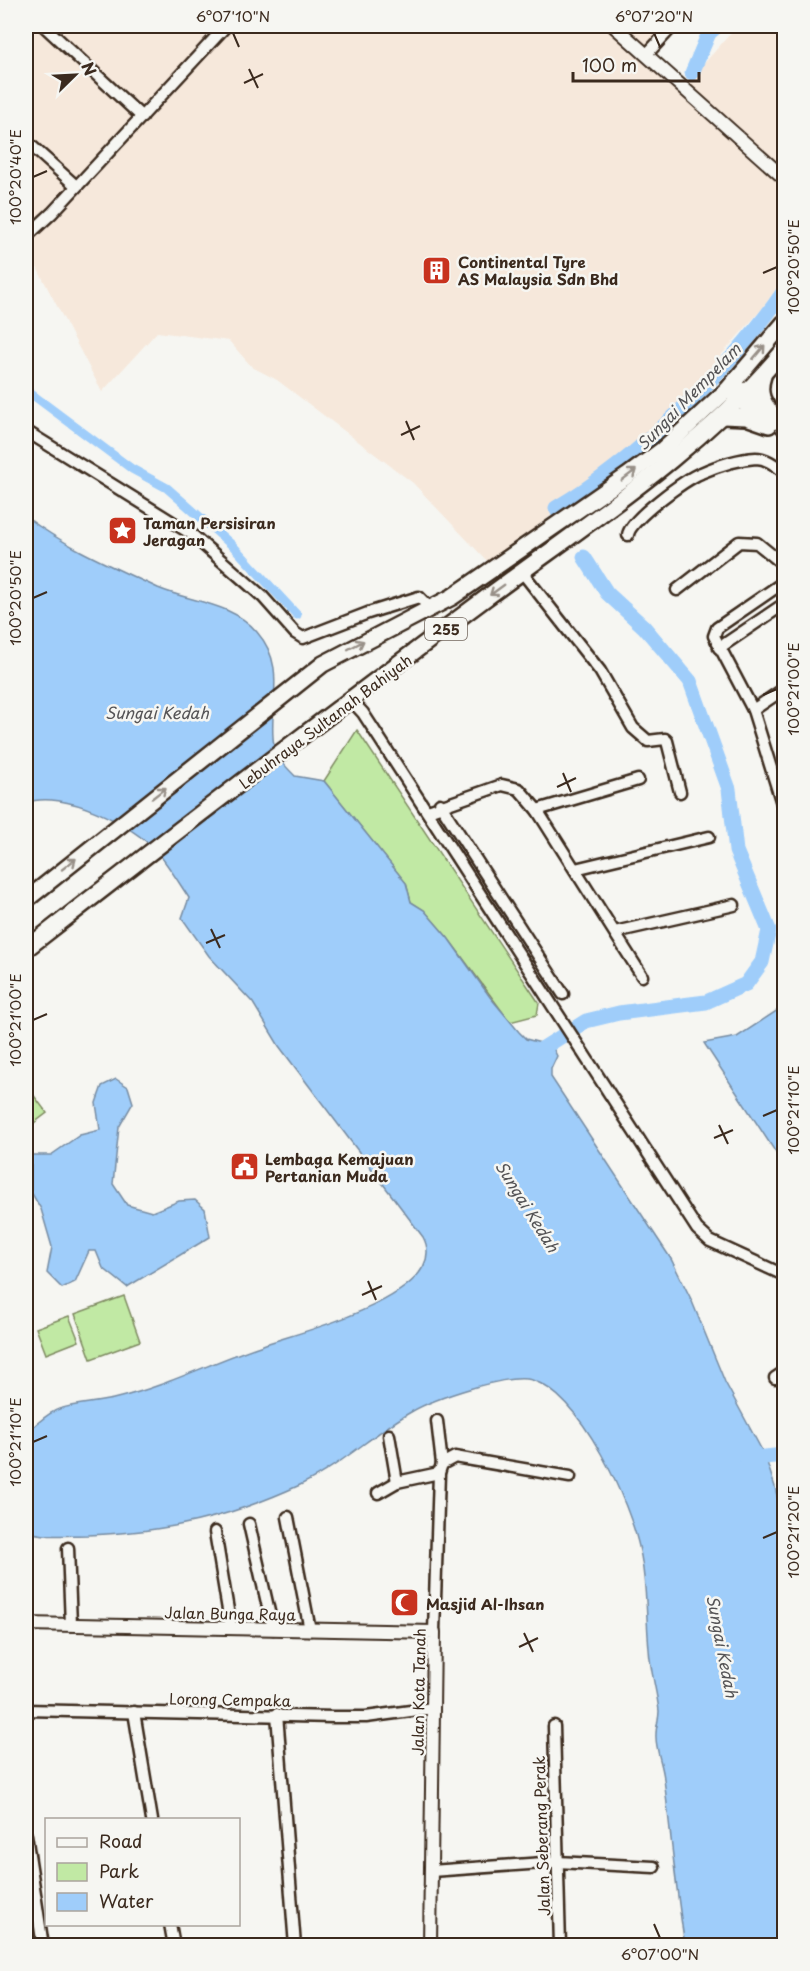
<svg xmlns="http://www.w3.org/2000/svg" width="810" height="1971" font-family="'Playpen Sans',sans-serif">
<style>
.built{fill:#f6e8db}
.green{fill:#c1e9a4;stroke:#7e8a61;stroke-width:1.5}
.water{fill:#9fcdfa;stroke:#778ca2;stroke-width:1.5}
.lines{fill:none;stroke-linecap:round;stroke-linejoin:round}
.canal{stroke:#9fcdfa;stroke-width:9}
.river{stroke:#9fcdfa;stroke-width:15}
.minor-casing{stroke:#3b2a1e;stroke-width:15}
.tertiary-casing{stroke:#3b2a1e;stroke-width:16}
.primary-casing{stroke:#3b2a1e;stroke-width:20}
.minor{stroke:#f6f6f2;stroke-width:10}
.tertiary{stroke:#f6f6f2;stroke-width:12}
.primary{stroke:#f6f6f2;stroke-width:15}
.oneway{stroke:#989088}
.ticks{fill:none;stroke:#3b2a1e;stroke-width:2}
.labels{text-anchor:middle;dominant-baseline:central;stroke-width:5;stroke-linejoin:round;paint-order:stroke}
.shield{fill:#f6f6f2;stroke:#73675e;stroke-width:1.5}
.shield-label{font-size:14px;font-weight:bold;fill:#3b2a1e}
.poi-label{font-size:15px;font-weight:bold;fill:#3b2a1e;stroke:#f6f6f2;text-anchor:start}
.street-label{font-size:15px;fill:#3b2a1e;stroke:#f6f6f2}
.water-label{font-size:16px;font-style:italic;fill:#545355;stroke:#f6f6f2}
.neatline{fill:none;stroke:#3b2a1e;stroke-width:2}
.ticks-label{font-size:15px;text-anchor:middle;fill:#3b2a1e}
</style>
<rect width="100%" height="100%" fill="#f6f6f2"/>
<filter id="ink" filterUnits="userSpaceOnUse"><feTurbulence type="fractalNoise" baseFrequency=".0167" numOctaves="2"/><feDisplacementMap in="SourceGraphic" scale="12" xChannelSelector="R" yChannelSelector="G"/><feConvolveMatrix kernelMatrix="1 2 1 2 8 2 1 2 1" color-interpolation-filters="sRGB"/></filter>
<g filter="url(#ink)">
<path class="built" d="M26,26H668L648,48L687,83L737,26H784V278L761,310L686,395L643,436L566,498L549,517L489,563L413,483L277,380L252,367L229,341L157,332L102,392L33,260L26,261Z"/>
<g class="green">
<path d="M357,730L539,1003L537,1015L510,1022L448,938L424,910L411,902L406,883L324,781Z"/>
<path d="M26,1085L47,1113L26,1129Z"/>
<path d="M124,1296L140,1341L91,1359L75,1314Z"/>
<path d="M69,1316L79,1341L46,1354L36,1328Z"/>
</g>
<g class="water">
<path d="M26,517C66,547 113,567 158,588C191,602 233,603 257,632C289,669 267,705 274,746C276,757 287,768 295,776L324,781L406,883L411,902L424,910L448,938L490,997L519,1032L526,1039L552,1046L557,1056L551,1069V1077L671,1259L691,1299L725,1382L765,1456L775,1487L784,1527V1945H685C676,1890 671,1835 664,1779C663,1765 655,1749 656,1734C656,1726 659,1720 659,1711C657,1691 650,1670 649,1649C646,1616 647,1583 640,1551C630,1503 582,1396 532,1380C508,1373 433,1399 411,1412C372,1434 341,1466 300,1485C228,1518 168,1532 88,1535C67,1535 46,1538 26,1531V1432C37,1425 45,1414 59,1409C78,1403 98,1403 117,1398C167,1386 214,1361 263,1345C299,1332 454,1295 423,1237L279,1046L253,1003L209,956L182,918L189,898C179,883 169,866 158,853C133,824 62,789 26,803Z"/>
<path d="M784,1006V1165L704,1043L737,1037Z"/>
<path d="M116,1079L128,1087L133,1103L119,1127L113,1184L127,1205L152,1212L179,1201L195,1200L205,1209L210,1237L127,1287L103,1268L96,1251H89L75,1282L62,1288L47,1273L52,1247L41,1209L31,1192V1155H51L80,1135L100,1130L96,1103L102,1086Z"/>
</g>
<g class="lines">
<path class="canal" d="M26,390L132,469L167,488L233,546L297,615"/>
<g class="river">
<path d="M692,73L709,33L717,26"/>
<path d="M558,512L556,508C637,460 731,368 784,291"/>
<path d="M532,1055L586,1021L619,1013L706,1002L746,984L762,962L769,930L736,851L729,789L690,681L644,627L607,593L584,557"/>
<path d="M746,1459L784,1455"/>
</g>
<defs>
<g id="minor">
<path d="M44,26L142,117"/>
<path d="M646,55L673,26"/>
<path d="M26,141L76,186"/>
<path d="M26,237L52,213L226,26"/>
<path d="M26,431L190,533L263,597L295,633L303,638L368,613L419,597L431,609"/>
<path d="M628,535C629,520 686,479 701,473C717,466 739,459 756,458C767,458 776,466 784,472"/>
<path d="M522,572L600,671L633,728L648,741L665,739L667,741L680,792"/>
<path d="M784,582L717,628L714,636L753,710L784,810"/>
<path d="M677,590L739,542L757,543L784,565"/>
<path d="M719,648L784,604"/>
<path d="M351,700L363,713L697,1229L710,1241L784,1275"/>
<path d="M753,710L784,689"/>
<path d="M440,804L563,994"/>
<path d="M537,810L638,780"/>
<path d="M428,811L502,785L519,789L537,810L642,976"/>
<path d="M575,869L709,837"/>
<path d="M615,932L734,905"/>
<path d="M775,1378L784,1372"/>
<path d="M437,1421L442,1464"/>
<path d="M389,1435L397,1482"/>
<path d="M378,1493L397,1482L439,1473"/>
<path d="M288,1517L310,1630"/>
<path d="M249,1524L273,1629"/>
<path d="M215,1532L231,1628"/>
<path d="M68,1548L71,1625"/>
<path d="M434,1632L439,1473L442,1464L455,1457L570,1477"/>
<path d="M26,1710L333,1717H366L433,1708"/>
<path d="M134,1712L152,1820"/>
<path d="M277,1714L295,1946"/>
<path d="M554,1726L560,1946"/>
<path d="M26,1835L43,1946"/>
<path d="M431,1871L557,1862L654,1867"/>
<path d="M170,1924L174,1946"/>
</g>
<g id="tertiary">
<path d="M614,26L784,178"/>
<path d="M739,387L776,418L784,430"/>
<path d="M732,395L763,420"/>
<path d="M26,1624L434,1632L430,1946"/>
</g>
<g id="primary">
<path d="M763,376C757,394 763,404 776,418"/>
<path d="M723,416L746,417L769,425"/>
<path d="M26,900L323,664L452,597L627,476L662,450L727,390L784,323"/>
<path d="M26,949C178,830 331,713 486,598C591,520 700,451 784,350"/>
</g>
</defs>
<use href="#minor" class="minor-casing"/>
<use href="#tertiary" class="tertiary-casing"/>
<use href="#primary" class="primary-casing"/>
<use href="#minor" class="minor"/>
<use href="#tertiary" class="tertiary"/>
<use href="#primary" class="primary"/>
</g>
<defs><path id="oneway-shaft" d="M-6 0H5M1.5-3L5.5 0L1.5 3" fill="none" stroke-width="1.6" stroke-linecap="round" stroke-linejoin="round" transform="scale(1.5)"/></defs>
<g class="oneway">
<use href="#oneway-shaft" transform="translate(759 352) rotate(-50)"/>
<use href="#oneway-shaft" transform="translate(629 475) rotate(-37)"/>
<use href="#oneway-shaft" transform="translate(497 590) rotate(144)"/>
<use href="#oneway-shaft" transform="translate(356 645) rotate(-28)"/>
<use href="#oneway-shaft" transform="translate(159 793) rotate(-38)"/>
<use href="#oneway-shaft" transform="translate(69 864) rotate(-38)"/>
</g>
</g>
<path class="ticks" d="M233,33L239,47M654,33L660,47M249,69L258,88M244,83L263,74M33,177L47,171M763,273L777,267M406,421L414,440M401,435L420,426M33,598L47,592M763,695L777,689M563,773L571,792M557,787L576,778M211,929L220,948M206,943L225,935M33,1020L47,1014M763,1116L777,1110M719,1125L728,1144M714,1138L733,1130M368,1281L376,1300M362,1295L382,1286M33,1442L47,1436M763,1538L777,1532M524,1633L533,1652M519,1647L538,1638M654,1924L660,1938"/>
<defs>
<symbol id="building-square" viewBox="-11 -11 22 22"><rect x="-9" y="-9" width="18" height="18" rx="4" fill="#c8321e" stroke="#f6f6f2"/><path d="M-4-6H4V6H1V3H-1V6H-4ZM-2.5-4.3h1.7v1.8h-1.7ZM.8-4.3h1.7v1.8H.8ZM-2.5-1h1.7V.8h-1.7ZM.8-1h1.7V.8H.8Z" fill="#fff"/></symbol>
<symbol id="sight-square" viewBox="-11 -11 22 22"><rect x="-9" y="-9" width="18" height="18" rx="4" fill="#c8321e" stroke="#f6f6f2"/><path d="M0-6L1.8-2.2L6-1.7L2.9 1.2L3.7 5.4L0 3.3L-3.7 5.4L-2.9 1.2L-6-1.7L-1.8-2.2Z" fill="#fff"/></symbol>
<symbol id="civic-square" viewBox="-11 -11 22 22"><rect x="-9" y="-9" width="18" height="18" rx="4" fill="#c8321e" stroke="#f6f6f2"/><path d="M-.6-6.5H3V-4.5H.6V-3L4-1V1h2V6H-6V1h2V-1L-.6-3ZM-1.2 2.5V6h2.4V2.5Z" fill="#fff"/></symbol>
<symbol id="mosque-square" viewBox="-11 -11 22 22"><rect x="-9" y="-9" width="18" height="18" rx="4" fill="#c8321e" stroke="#f6f6f2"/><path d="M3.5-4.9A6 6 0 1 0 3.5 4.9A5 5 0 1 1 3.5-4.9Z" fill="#fff"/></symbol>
</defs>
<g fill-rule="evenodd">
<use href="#building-square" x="420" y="254" width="33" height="33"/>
<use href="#sight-square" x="106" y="514" width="33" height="33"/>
<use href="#civic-square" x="228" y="1150" width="33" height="33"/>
<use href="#mosque-square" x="388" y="1586" width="33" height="33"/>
</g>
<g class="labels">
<rect class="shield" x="425" y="618" width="42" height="22" rx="4.5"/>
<g class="shield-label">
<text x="446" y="629">255</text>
</g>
<g class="poi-label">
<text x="458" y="261">Continental Tyre<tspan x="458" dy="17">AS Malaysia Sdn Bhd</tspan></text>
<text x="143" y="522">Taman Persisiran<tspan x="143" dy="17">Jeragan</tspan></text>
<text x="265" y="1158">Lembaga Kemajuan<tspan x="265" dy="17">Pertanian Muda</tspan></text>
<text x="426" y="1603">Masjid Al-Ihsan</text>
</g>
<g class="street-label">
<text transform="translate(325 721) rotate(-37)">Lebuhraya Sultanah Bahiyah</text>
<text transform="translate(230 1613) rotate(1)">Jalan Bunga Raya</text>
<text transform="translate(418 1692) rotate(-89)">Jalan Kota Tanah</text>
<text transform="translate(230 1699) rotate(1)">Lorong Cempaka</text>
<text transform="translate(541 1836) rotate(-92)">Jalan Seberang Perak</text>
</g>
<g class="water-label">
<text transform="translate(688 396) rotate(-46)">Sungai Mempelam</text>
<text x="157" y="712">Sungai Kedah</text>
<text transform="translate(528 1206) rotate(58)">Sungai Kedah</text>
<text transform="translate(723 1646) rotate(79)">Sungai Kedah</text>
</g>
</g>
<rect width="810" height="1971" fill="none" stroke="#f6f6f2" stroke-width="66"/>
<rect x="45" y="1818" width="195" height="108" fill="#f6f6f2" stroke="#aba49d" stroke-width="1.5"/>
<rect x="57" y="1838" width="30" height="9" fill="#f6f6f2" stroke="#aba49d" stroke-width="1.5"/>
<text x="99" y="1848" font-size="18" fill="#3b2a1e">Road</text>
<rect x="57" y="1863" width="30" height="18" fill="#c1e9a4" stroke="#aba49d" stroke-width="1.5"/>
<text x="99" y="1878" font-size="18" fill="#3b2a1e">Park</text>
<rect x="57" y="1893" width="30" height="18" fill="#9fcdfa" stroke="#aba49d" stroke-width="1.5"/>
<text x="99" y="1908" font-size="18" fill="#3b2a1e">Water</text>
<g transform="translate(75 75) rotate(66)" stroke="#f6f6f2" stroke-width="4.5" paint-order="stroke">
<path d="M0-4.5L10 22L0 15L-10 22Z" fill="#3b2a1e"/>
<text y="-9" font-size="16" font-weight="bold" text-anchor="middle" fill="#3b2a1e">N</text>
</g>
<path d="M573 72v9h126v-9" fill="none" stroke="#3b2a1e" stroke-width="3"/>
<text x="582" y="72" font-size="18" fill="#3b2a1e" stroke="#f6f6f2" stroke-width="4.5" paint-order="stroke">100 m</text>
<rect x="33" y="33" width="744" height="1905" class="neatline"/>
<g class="ticks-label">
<text x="233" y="22">6°07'10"N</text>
<text x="654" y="22">6°07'20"N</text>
<text transform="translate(16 177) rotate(-90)" y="5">100°20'40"E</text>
<text transform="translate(794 267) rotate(-90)" y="5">100°20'50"E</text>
<text transform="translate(16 598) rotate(-90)" y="5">100°20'50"E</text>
<text transform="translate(794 689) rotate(-90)" y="5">100°21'00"E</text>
<text transform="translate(16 1020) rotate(-90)" y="5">100°21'00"E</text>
<text transform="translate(794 1110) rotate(-90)" y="5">100°21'10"E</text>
<text transform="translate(16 1442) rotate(-90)" y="5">100°21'10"E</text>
<text transform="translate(794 1532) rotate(-90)" y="5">100°21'20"E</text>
<text x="660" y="1960">6°07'00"N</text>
</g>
</svg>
